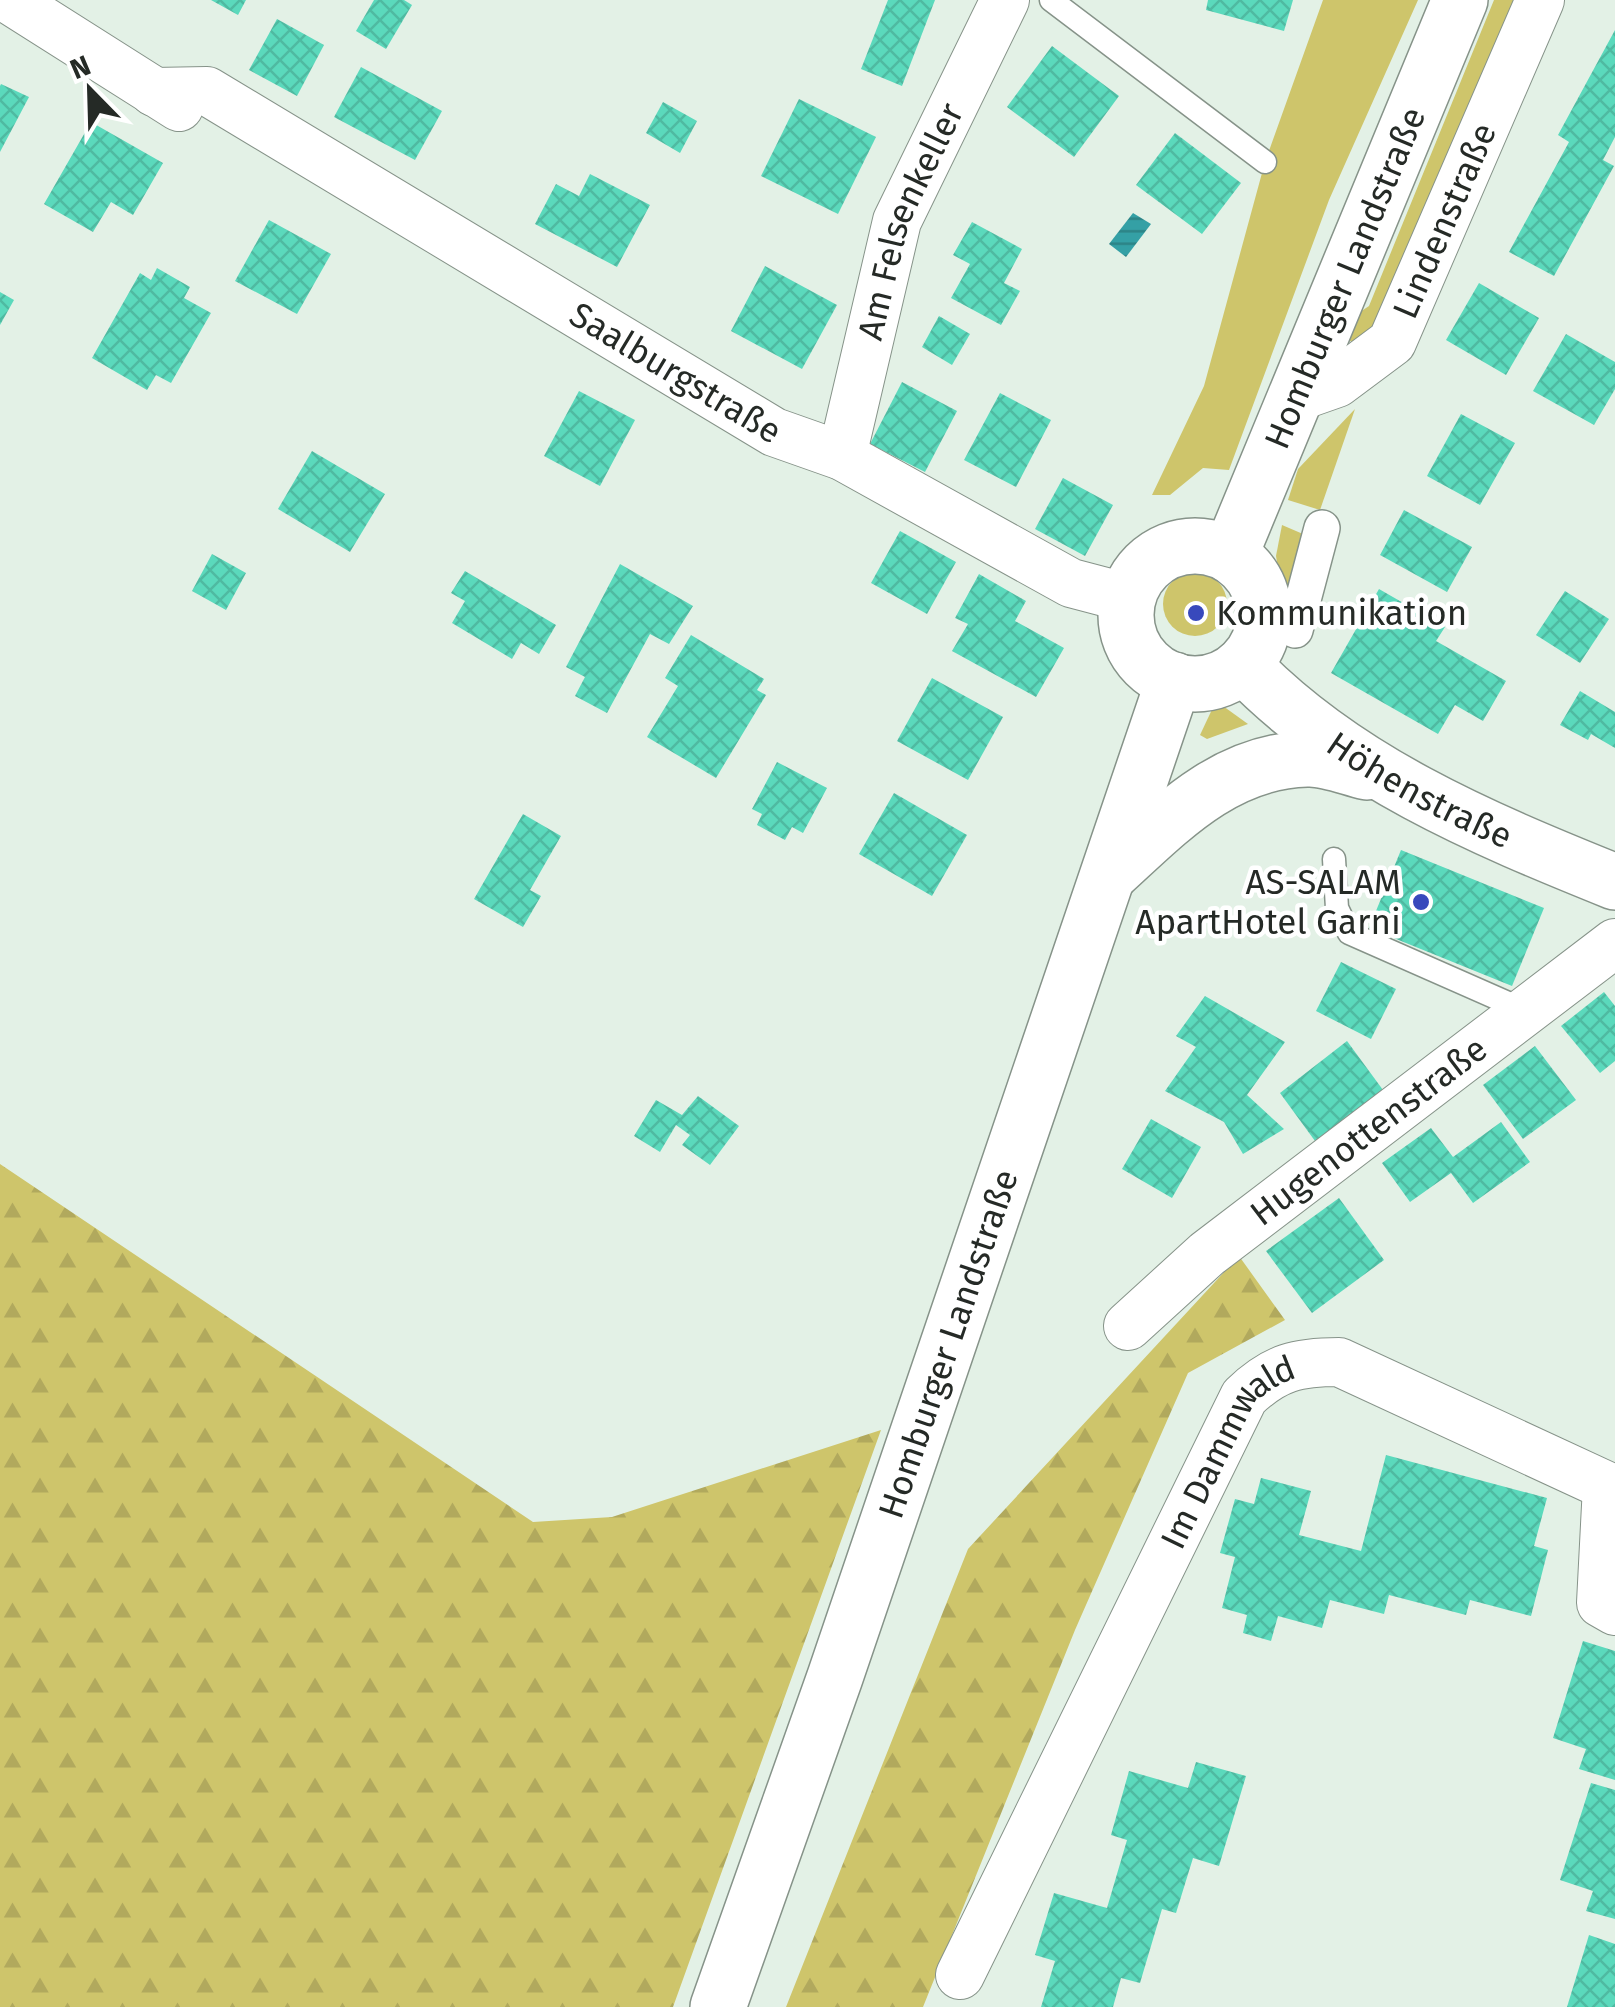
<svg xmlns="http://www.w3.org/2000/svg" width="1615" height="2007" font-family="'Fira Sans',sans-serif">
<style>
.green{fill:#cec56b}
.forest{fill:url(#forest-firs)}
.water{fill:url(#water-rules)}
.building{fill:url(#building-cross-hatch)}
.lines{fill:none;stroke-linecap:round;stroke-linejoin:round}
.service-casing{stroke:#869389;stroke-width:25}
.pedestrian-casing{stroke:#869389;stroke-width:38}
.minor-casing{stroke:#869389;stroke-width:50}
.tertiary-casing{stroke:#869389;stroke-width:58}
.service{stroke:#fff;stroke-width:22}
.pedestrian{stroke:#fff;stroke-width:35}
.minor{stroke:#fff;stroke-width:48}
.tertiary{stroke:#fff;stroke-width:55}
.poi-dot{fill:#3849bc;stroke:#fff;stroke-width:4}
.labels{text-anchor:middle;dominant-baseline:central;stroke-width:9;stroke-linejoin:round;paint-order:stroke}
.street-label{font-size:35px;fill:#252a26;stroke:#fff}
.poi-label{font-size:35px;fill:#252a26;stroke:#fff;text-anchor:start}
</style>
<defs>
<pattern id="forest-firs" width="22" height="20" patternUnits="userSpaceOnUse" patternTransform="scale(2.5)"><rect width="22" height="20" fill="#cec56b"/><path d="M5 1l3.5 6h-7zM16 11l3.5 6h-7z" fill="#b1a95d"/></pattern>
<pattern id="water-rules" width="6" height="5" patternUnits="userSpaceOnUse" patternTransform="scale(2.5)"><rect width="6" height="5" fill="#34a0a5"/><path d="M0 2.5h6" fill="none" stroke="#2c8386"/></pattern>
<pattern id="building-cross-hatch" width="8" height="8" patternUnits="userSpaceOnUse" patternTransform="scale(2.5)"><rect width="8" height="8" fill="#5bd9bc"/><path d="M0 0l8 8M0 8l8-8" fill="none" stroke="#4fbaa1"/></pattern>
</defs>
<rect width="100%" height="100%" fill="#e3f1e6"/>
<g class="green">
<path d="M1323,0H1418L1329,200L1229,470L1203,468L1170,495H1152L1204,386L1265,162Z"/>
<path d="M1494,0H1514L1387,312L1363,344L1345,340L1357,314L1369,306Z"/>
<path d="M1355,409L1320,510L1288,500L1298,469Z"/>
<path d="M1282,525L1303,534L1286,617L1276,556Z"/>
<circle cx="1195" cy="604" r="32"/>
<path d="M1216,701L1248,724L1207,739L1200,735Z"/>
</g>
<g class="forest">
<path d="M0,1164L533,1522L612,1517L881,1430L673,2007H0Z"/>
<path d="M1239,1256L1285,1320L1188,1373L1075,1630L923,2007H786L968,1549Z"/>
</g>
<path class="water" d="M1133,213L1151,224L1126,257L1109,244Z"/>
<g class="building">
<path d="M211,0H246L238,15Z"/>
<path d="M374,0H404L412,5L386,49L356,31Z"/>
<path d="M888,0H935L902,86L861,69Z"/>
<path d="M1208,0H1293L1284,31L1206,10Z"/>
<path d="M277,19L324,45L297,96L249,70Z"/>
<path d="M1615,30V137L1603,160L1614,166L1554,276L1509,252L1569,142L1558,135Z"/>
<path d="M1052,46L1119,96L1074,157L1007,107Z"/>
<path d="M361,67L442,111L415,160L334,117Z"/>
<path d="M1,84L29,97L0,152V86Z"/>
<path d="M799,99L876,137L838,214L761,176Z"/>
<path d="M663,102L697,121L680,153L646,133Z"/>
<path d="M91,122L163,163L133,215L111,202L93,232L44,204Z"/>
<path d="M1175,133L1241,183L1202,234L1136,185Z"/>
<path d="M590,174L650,205L617,267L535,224L556,184L579,196Z"/>
<path d="M269,220L331,254L297,314L235,281Z"/>
<path d="M972,222L1022,249L1004,283L1020,291L1001,325L951,298L970,264L953,255Z"/>
<path d="M765,266L837,305L802,369L731,331Z"/>
<path d="M157,268L190,287L184,298L211,313L171,383L156,375L147,390L92,358L140,273L151,280Z"/>
<path d="M1479,283L1539,318L1506,375L1446,340Z"/>
<path d="M0,292L14,300L0,325Z"/>
<path d="M939,316L970,334L952,365L922,347Z"/>
<path d="M1566,334L1615,362V389L1594,425L1533,391Z"/>
<path d="M902,382L957,411L925,472L870,444Z"/>
<path d="M579,391L635,420L600,486L544,456Z"/>
<path d="M1000,393L1051,420L1016,487L964,460Z"/>
<path d="M1461,414L1515,443L1480,505L1427,476Z"/>
<path d="M312,451L385,494L350,552L278,509Z"/>
<path d="M1063,478L1113,505L1085,556L1035,529Z"/>
<path d="M1404,510L1472,547L1447,592L1380,555Z"/>
<path d="M900,531L956,562L927,614L871,583Z"/>
<path d="M212,554L246,573L226,610L192,591Z"/>
<path d="M620,564L693,606L669,644L650,634L607,713L575,696L585,677L566,667Z"/>
<path d="M465,571L556,625L539,654L521,643L512,659L452,623L465,601L451,593Z"/>
<path d="M979,574L1026,601L1015,621L1064,648L1036,697L952,651L968,624L955,618Z"/>
<path d="M1379,589L1445,627L1436,641L1506,681L1483,721L1455,705L1438,734L1331,673Z"/>
<path d="M1565,591L1609,619L1580,663L1536,635Z"/>
<path d="M691,635L764,679L757,690L766,695L716,778L647,737L678,686L665,678Z"/>
<path d="M932,678L1003,717L968,780L897,741Z"/>
<path d="M1580,691L1615,712V748L1591,734L1588,740L1560,725Z"/>
<path d="M777,762L827,788L803,833L792,827L785,840L757,825L762,814L752,809Z"/>
<path d="M894,793L967,835L932,896L859,854Z"/>
<path d="M523,814L561,836L530,890L541,896L523,927L474,899Z"/>
<path d="M1401,850L1544,908L1512,986L1369,928Z"/>
<path d="M1341,962L1396,989L1371,1039L1316,1011Z"/>
<path d="M1604,992L1615,1006V1061L1600,1073L1561,1026Z"/>
<path d="M1205,996L1285,1042L1247,1095L1284,1129L1243,1154L1224,1122L1165,1091L1196,1047L1176,1036Z"/>
<path d="M1347,1041L1383,1090L1315,1141L1280,1093Z"/>
<path d="M1535,1046L1576,1100L1523,1139L1483,1085Z"/>
<path d="M698,1096L739,1126L710,1165L682,1145L690,1135L676,1125L660,1152L634,1136L656,1100L682,1115Z"/>
<path d="M1151,1119L1201,1147L1172,1198L1122,1169Z"/>
<path d="M1501,1122L1530,1162L1473,1203L1451,1173L1410,1202L1382,1163L1431,1128L1453,1157Z"/>
<path d="M1339,1198L1384,1260L1312,1313L1266,1251Z"/>
<path d="M1386,1455L1547,1498L1534,1546L1548,1550L1531,1616L1470,1600L1466,1615L1389,1595L1384,1614L1330,1600L1322,1628L1278,1616L1271,1641L1243,1633L1247,1615L1222,1608L1235,1557L1220,1553L1235,1499L1254,1504L1261,1478L1311,1491L1299,1535L1361,1551Z"/>
<path d="M1583,1641L1615,1651V1780L1579,1769L1586,1749L1553,1738Z"/>
<path d="M1196,1762L1246,1776L1219,1866L1193,1858L1176,1913L1162,1909L1140,1983L1121,1978L1113,2007H1041L1055,1961L1035,1955L1054,1893L1107,1908L1127,1840L1111,1835L1129,1771L1188,1788Z"/>
<path d="M1591,1783L1615,1790V1919L1586,1911L1593,1891L1560,1880Z"/>
<path d="M1589,1935L1615,1944V2007H1567Z"/>
</g>
<g class="lines">
<defs>
<g id="service">
<path d="M1051,0L1265,162"/>
<path d="M1334,859L1337,908L1349,933L1526,1011"/>
</g>
<path id="pedestrian" d="M1295,630L1322,528"/>
<g id="minor">
<path d="M10,0L179,107"/>
<path id="s1" d="M154,92L207,91L774,432L842,456L1071,583L1128,598"/>
<path id="s2" d="M1300,396L1337,383L1392,342L1540,0"/>
<path id="s3" d="M842,456L897,221L1005,0"/>
<path id="s4" d="M1128,1326L1207,1254L1615,943"/>
<path id="s5" d="M960,1975L1244,1397C1275,1367 1298,1362 1339,1362L1607,1486L1601,1603L1615,1611"/>
</g>
<g id="tertiary">
<circle cx="1195" cy="615" r="69"/>
<path id="s6" d="M1230,555L1460,0"/>
<path id="s7" d="M1243,665C1345,771 1481,828 1615,882"/>
<path d="M1112,872C1169,820 1224,761 1307,759C1326,758 1349,768 1367,772"/>
<path id="s8" d="M718,2007L835,1677L1174,680"/>
</g>
</defs>
<use href="#service" class="service-casing"/>
<use href="#pedestrian" class="pedestrian-casing"/>
<use href="#minor" class="minor-casing"/>
<use href="#tertiary" class="tertiary-casing"/>
<use href="#service" class="service"/>
<use href="#pedestrian" class="pedestrian"/>
<use href="#minor" class="minor"/>
<use href="#tertiary" class="tertiary"/>
</g>
<g class="poi-dot">
<circle cx="1196" cy="613" r="10"/>
<circle cx="1421" cy="902" r="10"/>
</g>
<g class="labels">
<g class="street-label">
<text stroke="none"><textPath href="#s2" startOffset="240">Lindenstraße</textPath></text>
<text stroke="none"><textPath href="#s3" startOffset="245">Am Felsenkeller</textPath></text>
<text stroke="none"><textPath href="#s6" startOffset="300">Homburger Landstraße</textPath></text>
<text stroke="none"><textPath href="#s1" startOffset="600">Saalburgstraße</textPath></text>
<text stroke="none"><textPath href="#s7" startOffset="218">Höhenstraße</textPath></text>
<text stroke="none"><textPath href="#s4" startOffset="310">Hugenottenstraße</textPath></text>
<text stroke="none"><textPath href="#s8" startOffset="702">Homburger Landstraße</textPath></text>
<text stroke="none"><textPath href="#s5" startOffset="590">Im Dammwald</textPath></text>
</g>
<g class="poi-label">
<text x="1216" y="613">Kommunikation</text>
<text x="1401" y="882" text-anchor="end">AS-SALAM<tspan x="1401" dy="40">ApartHotel Garni</tspan></text>
</g>
</g>
<g transform="translate(90 90) rotate(337)" stroke="#ffffff" stroke-width="8" paint-order="stroke">
<path d="M0-8L18 38L0 25L-18 38Z" fill="#252a26"/>
<text y="-15" font-size="28" font-weight="bold" text-anchor="middle" fill="#252a26">N</text>
</g>
</svg>
